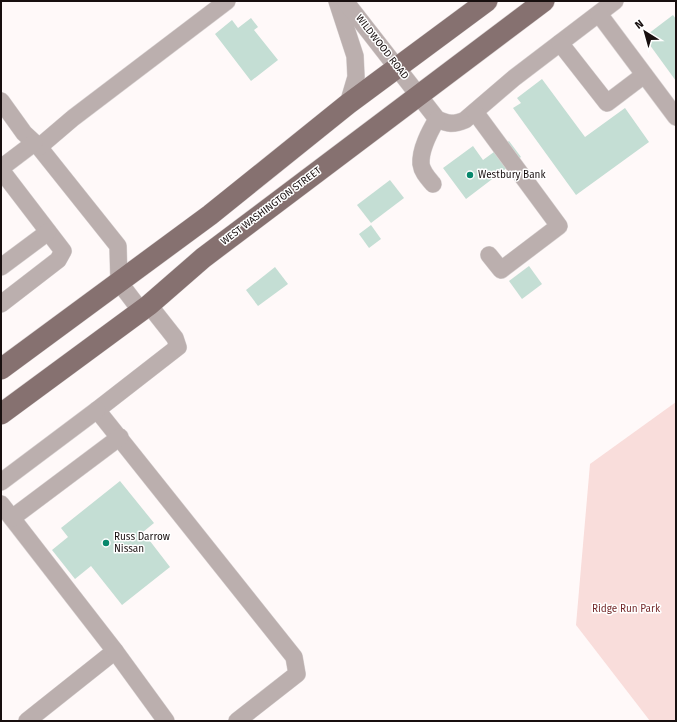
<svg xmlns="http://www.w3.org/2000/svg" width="677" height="722" font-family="'Fira Sans',sans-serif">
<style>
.green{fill:#f9dddb}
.building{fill:#c4ded4}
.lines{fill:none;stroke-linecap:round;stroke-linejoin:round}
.minor-casing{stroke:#dad4d4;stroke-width:18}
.major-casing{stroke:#dad4d4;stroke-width:22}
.minor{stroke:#bbafae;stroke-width:17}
.major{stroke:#867170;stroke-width:21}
.poi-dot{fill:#07886c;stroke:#fff;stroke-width:1.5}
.labels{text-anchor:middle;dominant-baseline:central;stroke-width:3;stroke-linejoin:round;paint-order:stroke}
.street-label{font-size:10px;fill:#180f0f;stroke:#fff}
.poi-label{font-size:10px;fill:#180f0f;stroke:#fff;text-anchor:start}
.park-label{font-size:10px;fill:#742a2b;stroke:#fff}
</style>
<rect width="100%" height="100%" fill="#fff9f9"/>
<path class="green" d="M676,402V721H650L576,625L590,464Z"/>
<g class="building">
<path d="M673,15L676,19V81L644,37Z"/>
<path d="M251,18L258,27L254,30L278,60L251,81L215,34L232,20L238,28Z"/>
<path d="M542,79L585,137L625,108L649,142L576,195L513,108L521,103L517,98Z"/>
<path d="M509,141L521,157L466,199L443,168L473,146L483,160Z"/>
<path d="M390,180L404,198L371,223L357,205Z"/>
<path d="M371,225L381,239L369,248L359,234Z"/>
<path d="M529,266L542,284L522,299L509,281Z"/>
<path d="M275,267L288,284L258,306L246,290Z"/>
<path d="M120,481L154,523L143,532L170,567L122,605L91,566L75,579L52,550L68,537L61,528Z"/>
</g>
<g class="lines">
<defs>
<g id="minor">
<path d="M337,1L355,56L356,77L348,104"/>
<path d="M345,1L437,119C448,124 453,125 465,120L514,78L615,1"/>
<path d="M599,14L676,117"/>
<path d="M560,43L607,103L644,75"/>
<path d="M1,101L24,133L39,147L118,246L119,282L141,311"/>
<path d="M475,112L559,226L501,270L489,255"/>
<path d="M39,147L73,118L227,1"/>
<path d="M1,168L34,143"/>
<path d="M1,170L63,251L58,260L1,304"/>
<path d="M433,184C428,178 422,172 421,164C420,149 430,131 437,119"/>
<path d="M1,267L48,232"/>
<path d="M149,305L175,338L178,347L97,410L294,657L297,674L237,721"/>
<path d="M1,482L97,410"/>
<path d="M1,504L115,651L27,721"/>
<path d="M12,518L120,437"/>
<path d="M115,651L166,721"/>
</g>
<g id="major">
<path d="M1,369L210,215L348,104L487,1"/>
<path d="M1,414L149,305L203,258L544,1"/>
</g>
</defs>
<use href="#minor" class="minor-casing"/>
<use href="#major" class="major-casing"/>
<use href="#minor" class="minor"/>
<use href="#major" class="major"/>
</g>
<g class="poi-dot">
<circle cx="470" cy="175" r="4"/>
<circle cx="106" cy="543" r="4"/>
</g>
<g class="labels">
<g class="street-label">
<text transform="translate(382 47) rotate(52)">WILDWOOD ROAD</text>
<text transform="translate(271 206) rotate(-37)">WEST WASHINGTON STREET</text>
</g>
<g class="poi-label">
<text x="478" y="175">Westbury Bank</text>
<text x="114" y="537">Russ Darrow<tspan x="114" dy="12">Nissan</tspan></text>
</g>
<g class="park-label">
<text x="626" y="609">Ridge Run Park</text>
</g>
</g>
<rect width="677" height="722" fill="none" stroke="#180f0f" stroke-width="4"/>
<g transform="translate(645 32) rotate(323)" stroke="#ffffff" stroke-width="3" paint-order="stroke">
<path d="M0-3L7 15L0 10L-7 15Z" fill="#180f0f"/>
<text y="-6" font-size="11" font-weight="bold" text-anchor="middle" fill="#180f0f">N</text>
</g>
</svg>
